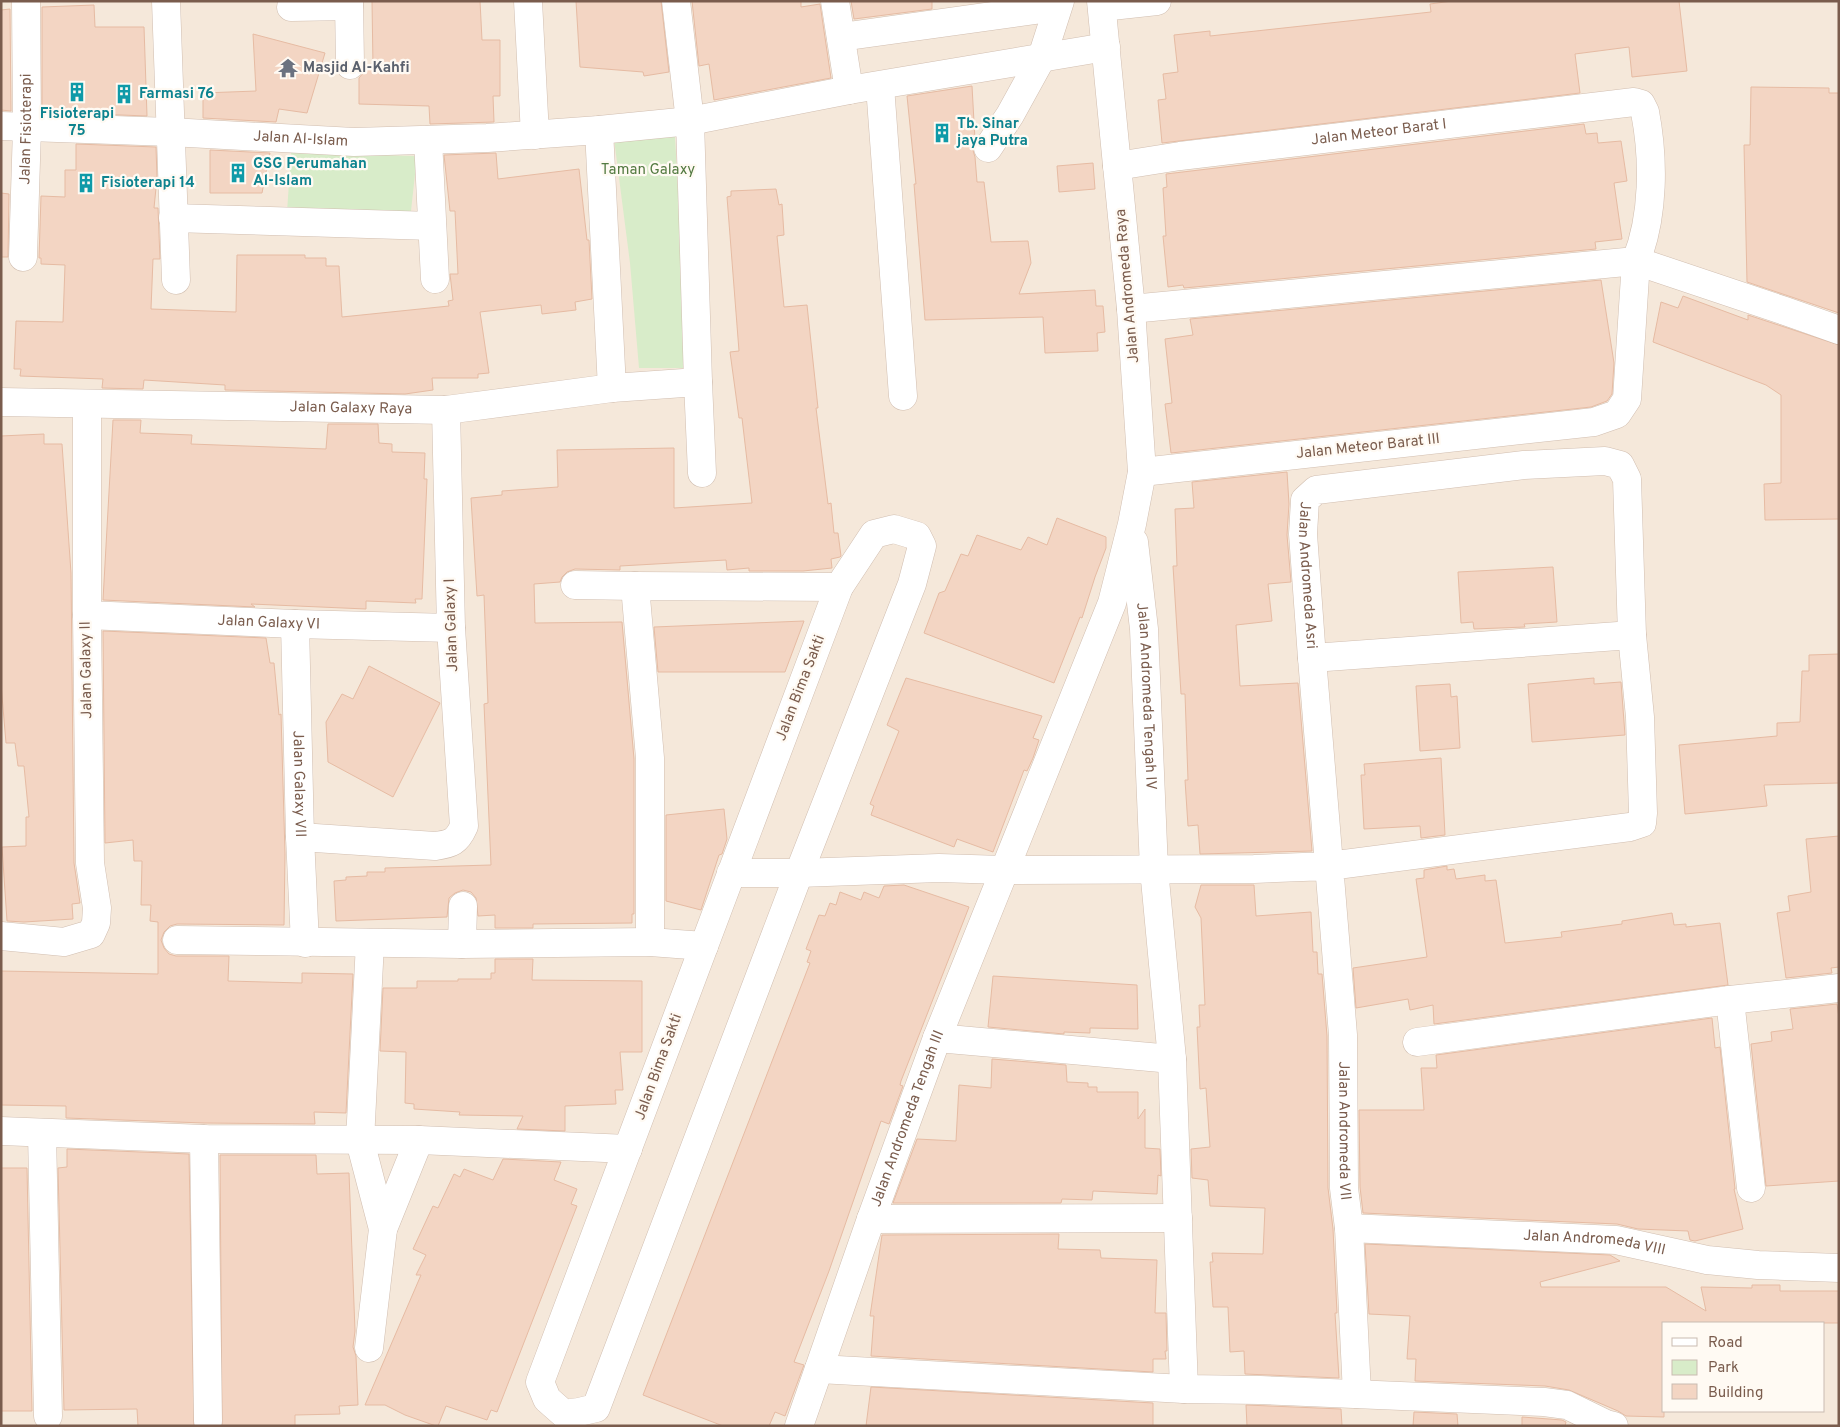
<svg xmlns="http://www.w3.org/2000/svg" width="1840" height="1427" font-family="Overpass,sans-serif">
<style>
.residential{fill:#f5e8da;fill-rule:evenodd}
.green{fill:#d8ecc9}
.building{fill:#f3d5c3;stroke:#e6bba3}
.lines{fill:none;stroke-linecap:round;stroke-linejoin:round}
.minor-casing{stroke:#d1beb0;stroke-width:29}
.minor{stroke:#fff;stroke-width:28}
.labels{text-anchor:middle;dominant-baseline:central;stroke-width:4.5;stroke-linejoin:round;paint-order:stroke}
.worship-label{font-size:15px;font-weight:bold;fill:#5b616d;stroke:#fffaf3;text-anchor:start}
.culture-label{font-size:15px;font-weight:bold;fill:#0d838f;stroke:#fffaf3;text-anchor:start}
.street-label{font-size:15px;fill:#7a5c4d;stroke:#fffaf3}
.park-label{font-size:15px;fill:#537a41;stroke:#fffaf3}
</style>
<rect width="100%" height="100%" fill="#fdf6ec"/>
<path class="residential" d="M1,1H1839V1426H1ZM1664,1323H1824V1411H1664Z"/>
<g class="green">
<path d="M675,137L688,368H639L630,263L614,139Z"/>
<path d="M291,153L417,156L410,220L287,212Z"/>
</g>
<g class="building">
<path d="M372,1H480L482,40H500V96H493L494,122L430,124L429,106L359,104V78L364,72L366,64L373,66Z"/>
<path d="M576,1H661L669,72L644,76L643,72L580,67Z"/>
<path d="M692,1H801V7L820,4L831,78L714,100L709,64L699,66Z"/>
<path d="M851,1H932V9L854,19Z"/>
<path d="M1452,1H1679L1687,71L1632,77L1629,47L1575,54L1580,93L1162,143L1158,100L1166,99L1163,74L1178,72L1174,35L1210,31V36L1431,12L1430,4Z"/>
<path d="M94,5L95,27H144L147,116L42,112V7Z"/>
<path d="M10,9L11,111L1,110V10Z"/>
<path d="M253,34L325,53L307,113L279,109L276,122L203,118V93L256,91Z"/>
<path d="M972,86L975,140L972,147L975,157L977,182H984L991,242L1028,241L1031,263L1019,294L1095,290L1096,306H1103L1105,332L1097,333L1098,351L1045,353L1043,317L925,320L914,184H916L907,96Z"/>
<path d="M1751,87L1829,88V93H1839V313L1747,282L1744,145H1750Z"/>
<path d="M1584,124L1586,134L1597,133L1598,143L1621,141L1627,181L1614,183L1622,239L1595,242L1596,249L1184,288L1183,285L1168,287L1163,236H1166L1163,188L1167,187L1166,174Z"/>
<path d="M76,144L156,147L157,178L154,208H158L160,259H153L151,309L236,312L237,255H305V258H326V266H339L342,317L449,306L448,301L453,300L450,274H458L455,211H450L444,155L496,153L498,179L579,169L587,240H589L592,299L575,302L576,310L542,314L541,305L480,312L489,373L478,374V378H432L433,390L405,394L225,390V385L144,380L143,389L102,388L103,379L20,376L21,369H14L16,321L63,322L65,265L41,264V258H39L41,196L65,197V170H76Z"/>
<path d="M210,150L270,153L262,193H210Z"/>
<path d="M1093,163L1095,189L1059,192L1057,166Z"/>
<path d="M776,189L779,205L782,204L784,235L777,236L784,307L807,305L818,408H816L828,504L831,503L834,533H838L841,556L840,557L831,559L832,568L803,571H749V568L727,570L726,560L620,566V570L575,569L567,572L562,577L560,582L534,584L535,623L622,622L634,759V914H632V923L533,924V928H495V915L478,916L476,898L471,892L463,890L455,893L449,898L447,917L336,921L334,881L346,880V877L367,876V872H385V868L491,865L484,704L488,703L484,595L477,596L471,498L502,495V491L558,487L557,450L674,448V508L752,503L742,418H739L730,352L739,351L727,197L731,196V191Z"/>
<path d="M1,193L9,194L8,257H1Z"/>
<path d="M1601,280L1614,363L1612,394L1607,401L1591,407L1171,453L1165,404L1172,403L1165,339L1193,335L1190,319Z"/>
<path d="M1683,296L1748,320V315L1839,345V519L1765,520L1764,484L1781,483V395L1766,385L1653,342L1661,302L1678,308Z"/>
<path d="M113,420H141L140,433L192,435L191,444L326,449L328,424H378L379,443L392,444V452L425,453L424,479H427L422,599H415L416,603L366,601V609L251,604L255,607L103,600Z"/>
<path d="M44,434V444H62L71,573L74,863L80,903L72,904L73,919L24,922L7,921L2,847L26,846V817H29L24,766H18L15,743H6L1,684V436Z"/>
<path d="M1287,472L1289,504L1287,535L1291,582L1268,584L1272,621L1236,625L1240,686L1298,683L1312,851L1200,854L1198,825L1188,826L1185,780H1188L1185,694H1181L1173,566H1177L1175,509L1194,508L1192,482Z"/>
<path d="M1057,518L1106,537V548L1095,577L1082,618L1080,617L1054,683L924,633L939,593L945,591L961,554L968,556L977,535L1021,550L1028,537L1047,545Z"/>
<path d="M1553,567L1557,622L1524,624L1525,627L1474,629L1473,622L1461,623L1458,572Z"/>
<path d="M804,621L785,672H658L654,627Z"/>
<path d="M103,631L266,638L270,663H274L279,715L281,714L285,854L284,925L177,924L170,926L164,932L161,940L164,948L169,954L176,956H229L228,981L302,983V973L353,974L346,1113L314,1112L315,1124L204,1123L66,1118V1106L1,1105V971L158,974V922L150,921L151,905H141L142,861H134L133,840L105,843Z"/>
<path d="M1839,654V783L1764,785L1767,806L1685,814L1679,745L1777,736V723L1800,722L1802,671H1809V655Z"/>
<path d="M369,666L440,703L393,797L328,762L326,722L342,694L353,699Z"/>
<path d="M906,678L1042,716L1033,738L1039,740L1033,758L1027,771L1024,770L993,852L957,839L954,847L871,815L874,806L870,804L899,731L887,725Z"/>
<path d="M1594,678V684L1621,682L1625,735L1532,742L1528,684Z"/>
<path d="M1450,684L1451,697L1457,696L1460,748L1420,751L1416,686Z"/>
<path d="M1441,758L1445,835L1421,838L1420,826L1364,829L1361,775H1365L1364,764Z"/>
<path d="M724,809L727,839L722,854L719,855L701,910L666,901V815Z"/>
<path d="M1839,836V967L1831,968L1832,973L1786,978L1777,913L1790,911L1788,896L1811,892L1806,839Z"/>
<path d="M1447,866V870L1454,869L1456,879L1485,875V881L1496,880L1505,943L1562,937L1561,932L1622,924V921L1672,913L1674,925L1686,924V927L1720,923L1728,985L1434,1024L1433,1005L1410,1010L1408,999L1356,1008L1353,968L1427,957L1416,879L1424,878V870Z"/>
<path d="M904,885L969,907L901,1081L900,1085L903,1086L889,1124L881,1121L829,1271L794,1362L804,1365L785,1416L775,1412L769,1426H723L643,1395L810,963L807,962L811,951L806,949L819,915L825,916L830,903L836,905L840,892L861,900L864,892L879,898L884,886Z"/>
<path d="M1201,885H1254L1256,916L1311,912L1313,952H1317L1318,974H1322L1327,1036L1328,1188L1333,1229L1337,1313H1335L1339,1378L1245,1374L1244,1351L1230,1352L1228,1307H1213L1210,1262H1213L1212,1253L1263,1254L1265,1208L1210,1206L1208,1180L1192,1178L1191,1149L1210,1147L1206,1088L1200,1089L1197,1027H1200L1199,1005H1205L1201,918L1195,907Z"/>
<path d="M495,959H533L532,980L642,981V1052H620L623,1090H615L616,1104L565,1106V1131L517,1129L523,1116L459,1115L460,1112L414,1109V1104L405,1103L406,1052L380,1051L383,988H417V981H458V979H491V973H495Z"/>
<path d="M993,976L1137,985L1138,1029L1090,1028V1033L1064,1032V1034L988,1027Z"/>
<path d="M1837,1004L1839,1018V1181L1766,1186L1751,1044L1772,1041L1771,1032L1793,1029L1790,1009Z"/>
<path d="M1712,1018L1715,1048L1720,1047L1735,1189H1734L1743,1229L1695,1241L1690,1240L1688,1231L1638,1229L1617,1224L1363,1213L1360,1187L1359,1110H1424L1421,1068H1437L1436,1055Z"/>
<path d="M992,1059L1066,1065L1067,1082L1088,1083V1087H1097V1092H1138V1119L1145,1109V1148L1160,1149L1161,1176L1158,1175L1157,1194L1093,1191L1092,1200L1062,1199L1061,1203H893L917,1139L956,1141L959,1085L991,1088Z"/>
<path d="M67,1149L189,1154L194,1426H138L137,1409L64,1410L58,1168L67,1167Z"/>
<path d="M220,1155H316L317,1174L349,1173L355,1331L353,1347L356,1356L358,1405L339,1406L340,1414L295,1415V1426H222Z"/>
<path d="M503,1159L561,1162L554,1180L577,1189L571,1204L577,1206L497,1412L491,1410L487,1420L446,1406L438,1426H436L405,1415L385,1405H365L421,1275H416L426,1255L413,1249L433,1206L438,1208L454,1174L460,1177L464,1169L493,1180Z"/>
<path d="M1,1168H27L32,1411H1Z"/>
<path d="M1059,1234L1058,1249L1100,1250L1101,1258L1157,1260L1155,1313H1166L1167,1351H1165L1166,1359H1153V1372L871,1356L874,1316H870L882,1235Z"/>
<path d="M1365,1244L1610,1255L1620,1261L1540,1282L1541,1287H1666L1706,1311L1701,1287L1752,1288V1285H1780V1291H1839V1323H1664V1417L1626,1416L1618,1411L1569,1390L1545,1386L1415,1381L1416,1359H1407L1410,1316L1369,1314Z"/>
<path d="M871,1387L1153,1403V1426H866Z"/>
<path d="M1246,1405L1341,1409L1342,1426H1247Z"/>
<path d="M1414,1412L1457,1414L1458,1426H1413Z"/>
<path d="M1522,1417L1562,1420L1566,1422L1565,1426H1522Z"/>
</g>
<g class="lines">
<defs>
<g id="minor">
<path d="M166,1L176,280"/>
<path d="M349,1L350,65"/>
<path d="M528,1L535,135"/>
<path d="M676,1L690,121L698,382L702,473"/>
<path d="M835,1L849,90"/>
<path d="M291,7L349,6"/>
<path d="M1102,7L1157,1"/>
<path d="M841,37L1057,7"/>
<path d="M880,86L903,396"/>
<path id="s1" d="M1,126L170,132L354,142L487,138L599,130L690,121L849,90L1106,47"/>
<path d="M599,130L612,388"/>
<path d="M428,140L435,279"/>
<path d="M988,148L1010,115L1042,57L1060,1"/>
<path id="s2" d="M1117,166L1180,156L1634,102L1641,104L1645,112C1654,159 1654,216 1636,261L1627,399L1617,414L1594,422L1142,472"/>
<path d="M173,218L432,226"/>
<path id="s3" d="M23,257L27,128L26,1"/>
<path d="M1131,309L1636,261L1785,311L1839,330"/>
<path id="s4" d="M1,402L446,410L612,388L698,382"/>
<path d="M894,529L917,536L922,546L912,584L799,873L596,1408L579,1412L564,1414L547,1399L540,1382L839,587L874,534Z"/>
<path id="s5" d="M1134,542L1144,629L1154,869L1172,1059L1184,1389"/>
<path d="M575,585L635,586"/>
<path id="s6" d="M87,615L295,624L451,628"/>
<path id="s7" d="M295,624L300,837L305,943"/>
<path d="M1312,658L1632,635"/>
<path d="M300,837L435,846C451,844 457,842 464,826L451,628L446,410"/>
<path id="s8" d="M731,873H799L939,868L1003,870L1254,869L1329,866L1630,827L1642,823L1643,813L1640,717L1632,635L1627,479L1620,465L1605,461L1524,465L1316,490L1305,500L1303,534L1312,658L1343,1035L1344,1188L1349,1228L1357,1394"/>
<path d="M1,936L64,942L91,934L96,923L97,908L90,863L87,615V404"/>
<path d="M177,940L462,944L650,942L704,946"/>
<path d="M650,942V758L635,586L839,587"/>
<path d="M370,943L360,1141L383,1229"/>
<path d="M462,944L463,906"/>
<path d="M1730,1000L1751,1188"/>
<path d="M937,1038L1172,1059"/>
<path d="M1417,1042L1730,1000L1839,988"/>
<path d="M1,1131L204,1139L419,1140L628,1149"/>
<path d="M42,1133L48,1416"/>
<path d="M204,1139L208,1421"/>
<path d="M871,1219L1178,1218"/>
<path id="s9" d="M1349,1228L1616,1240L1707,1260L1758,1265L1839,1268"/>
<path d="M369,1348L383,1229L419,1140"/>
<path d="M819,1369L1184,1389L1260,1390L1544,1402L1567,1405L1606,1424L1614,1426"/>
<path id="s10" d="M799,1426L871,1219L937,1038L1112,603L1132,524L1142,472L1131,309L1101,1"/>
</g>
</defs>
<use href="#minor" class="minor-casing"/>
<use href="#minor" class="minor"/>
</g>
<defs>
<symbol id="temple-bare" viewBox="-9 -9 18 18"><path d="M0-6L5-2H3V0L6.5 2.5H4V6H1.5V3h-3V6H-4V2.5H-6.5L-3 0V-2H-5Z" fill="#6b7280" stroke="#fffaf3" stroke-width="2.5" paint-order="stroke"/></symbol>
<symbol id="building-bare" viewBox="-9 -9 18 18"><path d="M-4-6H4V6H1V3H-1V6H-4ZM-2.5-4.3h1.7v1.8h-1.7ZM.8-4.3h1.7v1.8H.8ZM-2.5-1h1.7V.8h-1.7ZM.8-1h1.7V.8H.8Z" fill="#0f9aa8" stroke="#fffaf3" stroke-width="2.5" paint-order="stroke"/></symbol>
</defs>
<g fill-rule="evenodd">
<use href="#temple-bare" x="274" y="54" width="28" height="28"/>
<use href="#building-bare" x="63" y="78" width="28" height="28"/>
<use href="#building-bare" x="110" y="80" width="28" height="28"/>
<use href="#building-bare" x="928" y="119" width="28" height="28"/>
<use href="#building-bare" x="224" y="159" width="28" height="28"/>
<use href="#building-bare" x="72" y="169" width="28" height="28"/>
</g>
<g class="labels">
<g class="worship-label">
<text x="303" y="68">Masjid Al-Kahfi</text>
</g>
<g class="culture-label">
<text x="139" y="94">Farmasi 76</text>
<text x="77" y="114" text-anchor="middle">Fisioterapi<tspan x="77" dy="17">75</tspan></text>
<text x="957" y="124">Tb. Sinar<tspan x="957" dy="17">jaya Putra</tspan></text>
<text x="253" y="164">GSG Perumahan<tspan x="253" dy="17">Al-Islam</tspan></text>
<text x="101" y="183">Fisioterapi 14</text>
</g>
<g class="street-label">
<text stroke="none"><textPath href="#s3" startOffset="128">Jalan Fisioterapi</textPath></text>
<text stroke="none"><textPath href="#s2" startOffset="264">Jalan Meteor Barat I</textPath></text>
<text stroke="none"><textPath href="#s1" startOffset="300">Jalan Al-Islam</textPath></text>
<text transform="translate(1128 286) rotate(-95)">Jalan Andromeda Raya</text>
<text stroke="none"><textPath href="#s4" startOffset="350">Jalan Galaxy Raya</textPath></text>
<text transform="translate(1368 447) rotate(-6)">Jalan Meteor Barat III</text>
<text stroke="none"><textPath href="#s8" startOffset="1671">Jalan Andromeda Asri</textPath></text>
<text stroke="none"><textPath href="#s6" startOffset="182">Jalan Galaxy VI</textPath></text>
<text transform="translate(452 625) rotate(-92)">Jalan Galaxy I</text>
<text transform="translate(87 670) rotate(-91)">Jalan Galaxy II</text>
<text transform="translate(801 688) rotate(-69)">Jalan Bima Sakti</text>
<text stroke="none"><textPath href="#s5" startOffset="155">Jalan Andromeda Tengah IV</textPath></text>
<text stroke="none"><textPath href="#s7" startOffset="160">Jalan Galaxy VII</textPath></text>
<text transform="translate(659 1067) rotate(-70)">Jalan Bima Sakti</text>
<text stroke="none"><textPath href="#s10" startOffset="326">Jalan Andromeda Tengah III</textPath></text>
<text stroke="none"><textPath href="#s8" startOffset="2228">Jalan Andromeda VII</textPath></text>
<text stroke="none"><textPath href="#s9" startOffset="246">Jalan Andromeda VIII</textPath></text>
</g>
<g class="park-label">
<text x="648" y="170">Taman Galaxy</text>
</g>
</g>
<rect width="1840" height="1427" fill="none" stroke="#7a5c4d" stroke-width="5"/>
<rect x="1662" y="1322" width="162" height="90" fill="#fffaf3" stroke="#cabbb1"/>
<rect x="1672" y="1338" width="25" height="8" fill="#ffffff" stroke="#cabbb1"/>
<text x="1708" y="1347" font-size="15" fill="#7a5c4d">Road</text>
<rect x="1672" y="1360" width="25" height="15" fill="#d8ecc9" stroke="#cabbb1"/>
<text x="1708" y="1372" font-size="15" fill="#7a5c4d">Park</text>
<rect x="1672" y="1384" width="25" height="15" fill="#f3d5c3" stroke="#cabbb1"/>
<text x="1708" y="1397" font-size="15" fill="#7a5c4d">Building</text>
</svg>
